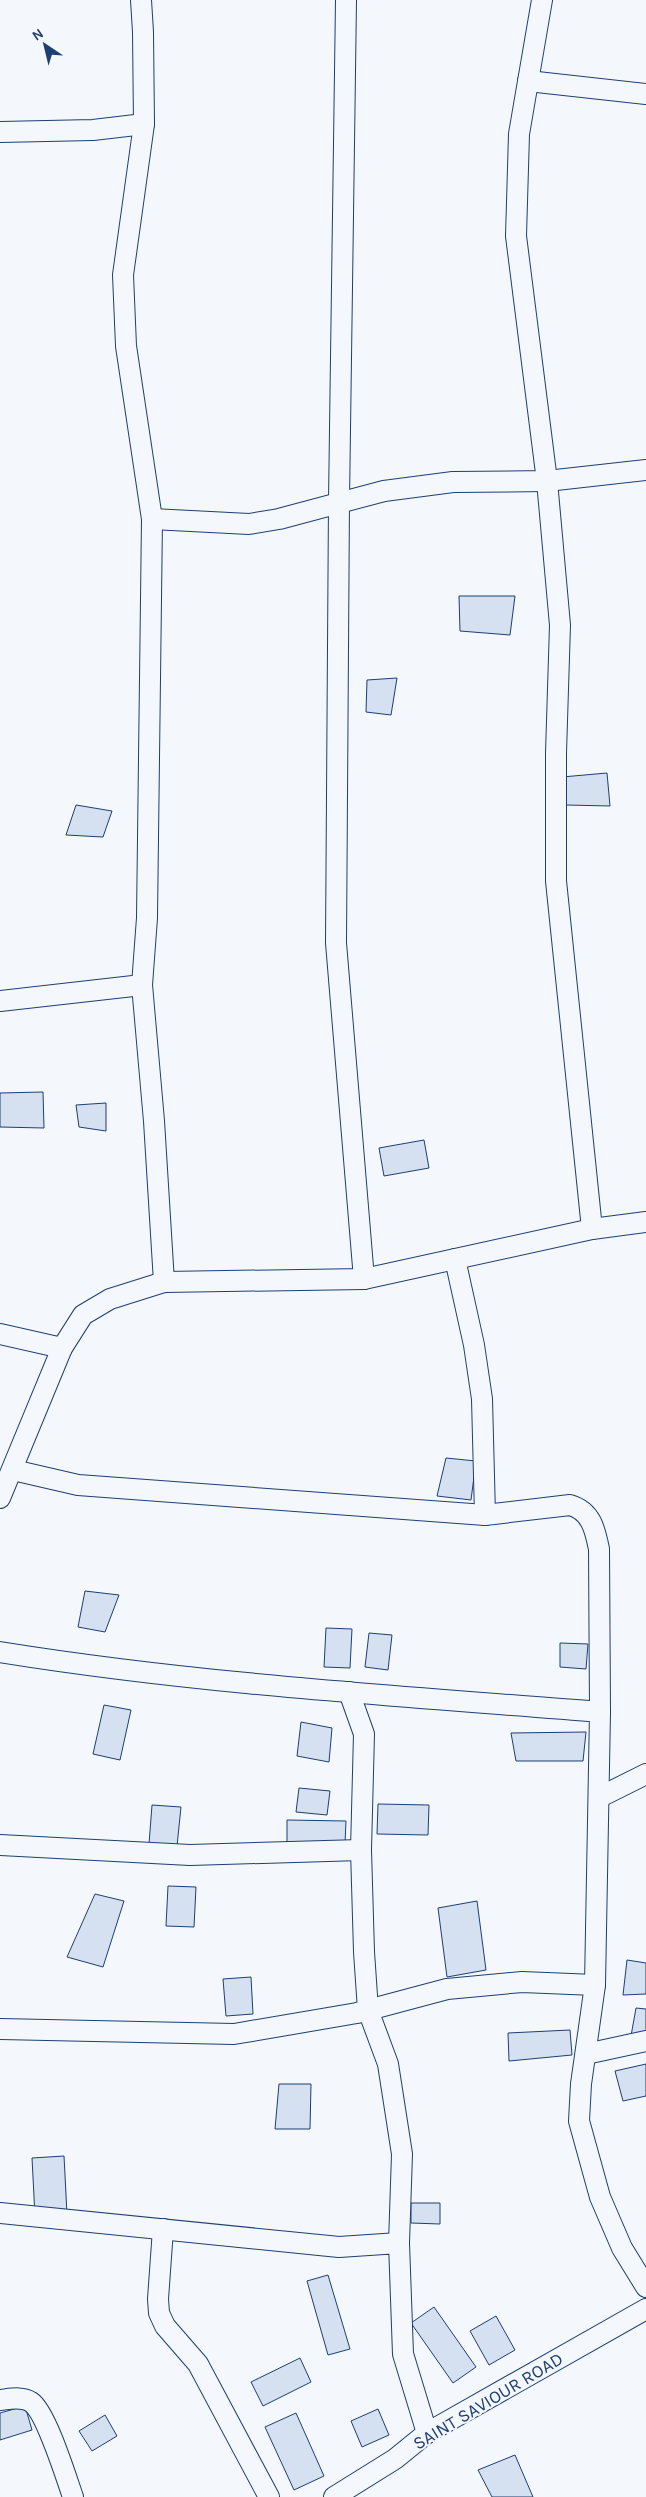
<svg xmlns="http://www.w3.org/2000/svg" width="646" height="2497" font-family="Karla,sans-serif">
<style>
.building{fill:#d5e0f0;stroke:#1d3f73}
.lines{fill:none;stroke-linecap:round;stroke-linejoin:round}
.minor-casing{stroke:#1d3f73;stroke-width:22}
.minor{stroke:#f4f7fb;stroke-width:20}
.labels{text-anchor:middle;dominant-baseline:central;stroke-width:4;stroke-linejoin:round;paint-order:stroke}
.street-label{font-size:18px;fill:#1d3f73;stroke:#f4f7fb}
</style>
<rect width="100%" height="100%" fill="#f4f7fb"/>
<g class="building">
<path d="M459,596H515L510,635L460,631Z"/>
<path d="M397,678L391,715L366,712L367,680Z"/>
<path d="M607,773L610,806L566,805L562,777Z"/>
<path d="M76,805L112,811L103,837L66,835Z"/>
<path d="M43,1092L44,1128L0,1127V1093Z"/>
<path d="M106,1103V1131L79,1127L76,1105Z"/>
<path d="M424,1140L429,1168L384,1176L379,1148Z"/>
<path d="M446,1458L476,1461L471,1500L437,1496Z"/>
<path d="M85,1591L119,1595L105,1632L78,1627Z"/>
<path d="M326,1628L352,1629L350,1668L324,1667Z"/>
<path d="M369,1633L392,1635L388,1670L365,1667Z"/>
<path d="M560,1643L588,1644L586,1669L560,1667Z"/>
<path d="M104,1705L131,1710L120,1760L93,1754Z"/>
<path d="M301,1722L332,1728L329,1762L297,1756Z"/>
<path d="M586,1732L583,1761H516L511,1733Z"/>
<path d="M299,1788L330,1791L327,1815L296,1812Z"/>
<path d="M378,1804L429,1805L428,1835L377,1834Z"/>
<path d="M152,1805L181,1807L177,1846L149,1844Z"/>
<path d="M287,1820L346,1821L345,1843L287,1842Z"/>
<path d="M168,1886L196,1887L194,1927L166,1926Z"/>
<path d="M95,1894L124,1901L103,1967L67,1957Z"/>
<path d="M477,1901L486,1970L447,1977L438,1908Z"/>
<path d="M627,1960L646,1963V1994L623,1995Z"/>
<path d="M251,1977L253,2014L226,2016L223,1979Z"/>
<path d="M636,2008L646,2009V2034L631,2036Z"/>
<path d="M570,2030L572,2055L509,2061L508,2033Z"/>
<path d="M646,2064V2096L623,2101L615,2071Z"/>
<path d="M279,2084H311L310,2129H275Z"/>
<path d="M64,2156L67,2214L35,2216L32,2158Z"/>
<path d="M411,2203H440V2224L411,2223Z"/>
<path d="M328,2275L350,2349L328,2355L307,2281Z"/>
<path d="M434,2307L476,2367L453,2383L411,2323Z"/>
<path d="M496,2316L515,2350L489,2365L470,2331Z"/>
<path d="M300,2358L311,2382L263,2406L251,2382Z"/>
<path d="M25,2406L32,2430L0,2440V2413Z"/>
<path d="M378,2409L389,2435L362,2447L351,2421Z"/>
<path d="M296,2413L324,2476L294,2490L265,2427Z"/>
<path d="M105,2415L117,2436L92,2451L79,2431Z"/>
<path d="M515,2455L533,2497H492L478,2470Z"/>
</g>
<g class="lines">
<defs>
<g id="minor">
<path d="M141,0L143,32L144,124L123,275L126,346L152,519L147,918L142,985L154,1121L164,1282"/>
<path d="M346,0L339,501L336,943L364,1279"/>
<path d="M542,0L519,134L516,236L547,481L560,625L556,753V881L592,1229"/>
<path d="M528,81L646,94"/>
<path d="M0,132L93,130L144,124"/>
<path d="M152,519L249,524L279,519L384,491L453,482L547,481L646,470"/>
<path d="M0,1001L142,985"/>
<path d="M455,1259L474,1345L482,1399L485,1515"/>
<path d="M0,1334L62,1348"/>
<path d="M13,1470L78,1485L485,1515L570,1505C591,1511 595,1529 599,1549L600,1712"/>
<path d="M0,1498L62,1348L83,1315L110,1299L164,1282L364,1279L592,1229L646,1222"/>
<path d="M0,1652C199,1684 400,1696 600,1712L595,1985L581,2084L579,2121L600,2197L622,2248L646,2287"/>
<path d="M349,1692L364,1734L361,1850L364,1952L368,2010L388,2064L402,2154L399,2243"/>
<path d="M600,1797L646,1774"/>
<path d="M0,1845L190,1855L361,1850"/>
<path d="M0,2029L234,2034L357,2013L447,1989L522,1982L595,1985"/>
<path d="M586,2054L646,2041"/>
<path d="M0,2213L339,2247L399,2243L403,2354L427,2433"/>
<path d="M163,2229L158,2299L159,2313L165,2326L198,2364L269,2497"/>
<path d="M0,2400C10,2399 22,2396 31,2402C46,2412 66,2477 73,2497"/>
<path d="M334,2497L395,2459L427,2433L646,2309"/>
</g>
</defs>
<use href="#minor" class="minor-casing"/>
<use href="#minor" class="minor"/>
</g>
<g class="labels">
<g class="street-label">
<text transform="translate(488 2401) rotate(-31)">SAINT SAVIOUR ROAD</text>
</g>
</g>
<g transform="translate(45 45) rotate(325)" stroke="#f4f7fb" stroke-width="4" paint-order="stroke">
<path d="M0-4L9 19L0 12L-9 19Z" fill="#1d3f73"/>
<text y="-8" font-size="14" font-weight="bold" text-anchor="middle" fill="#1d3f73">N</text>
</g>
</svg>
